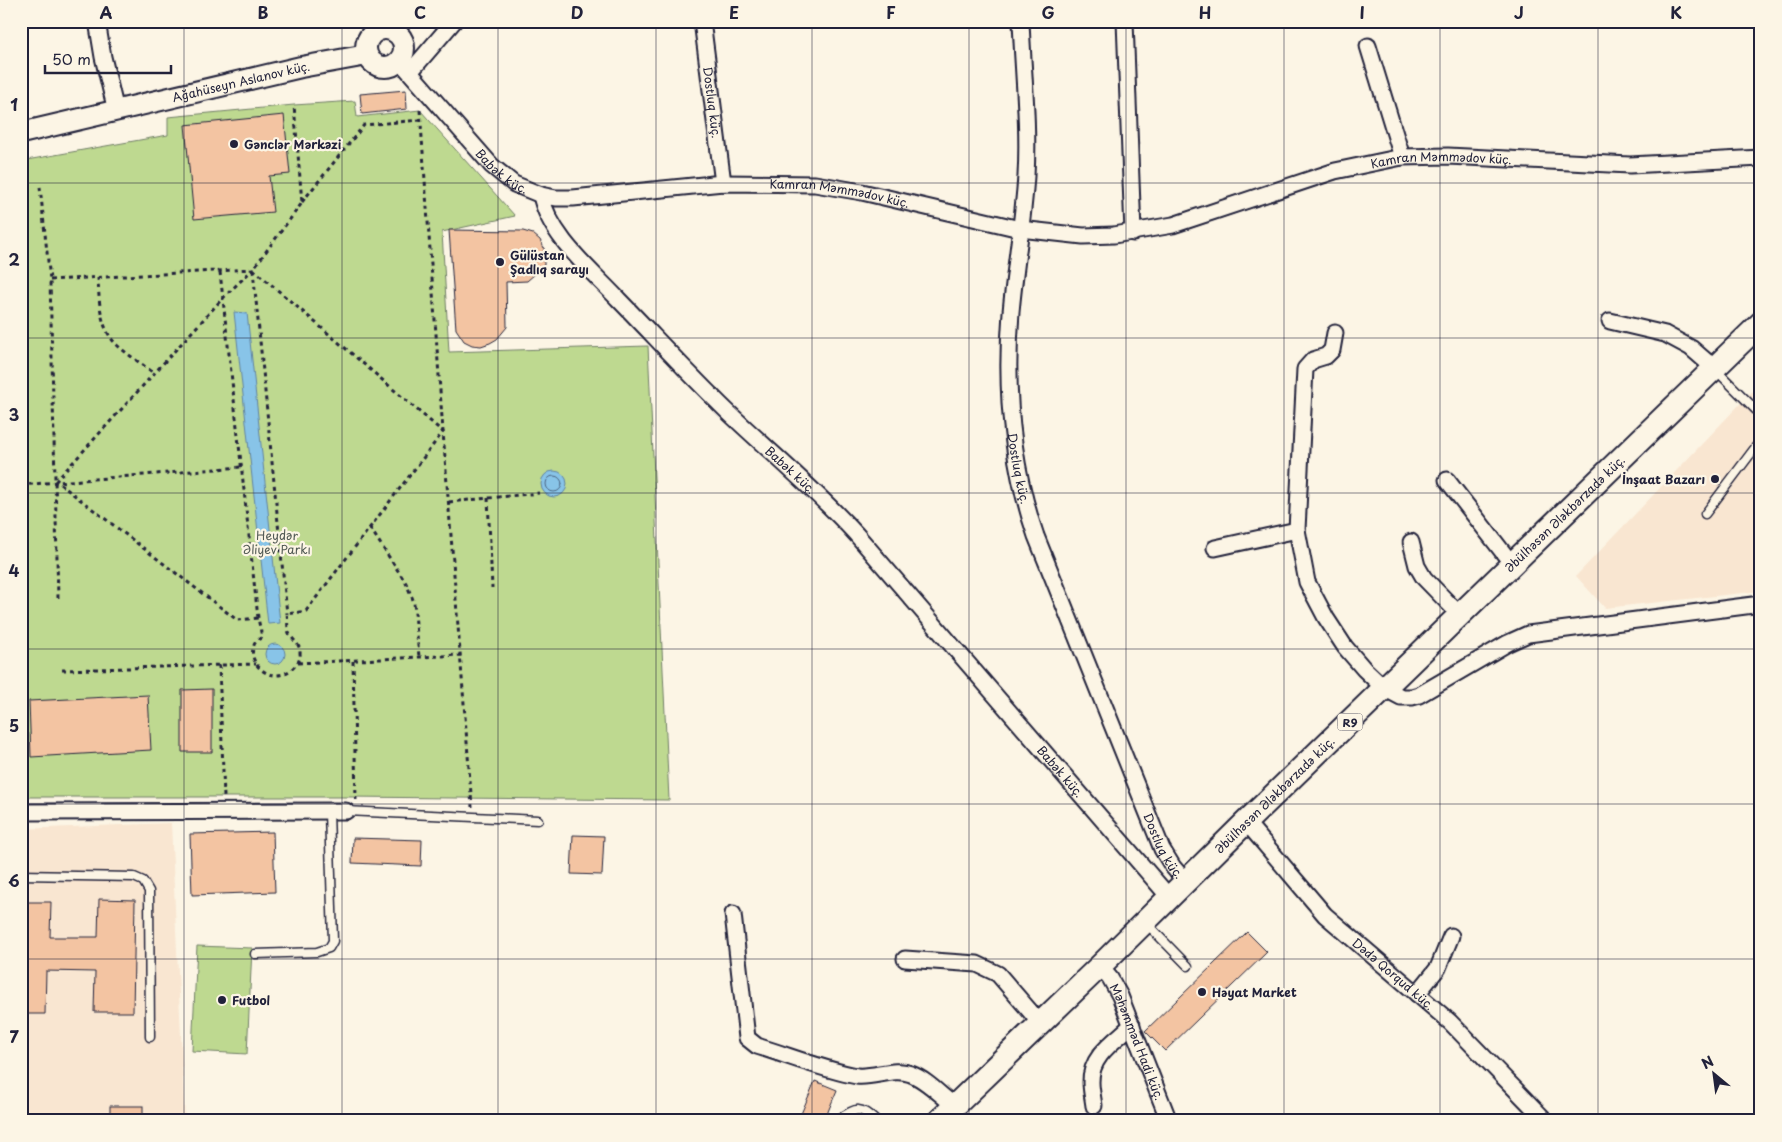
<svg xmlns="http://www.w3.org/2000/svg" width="1782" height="1142" font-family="'Playpen Sans',sans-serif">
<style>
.built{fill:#f9e6d1}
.green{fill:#bed990;stroke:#707e66}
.water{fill:#88c4e8;stroke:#5f83a3}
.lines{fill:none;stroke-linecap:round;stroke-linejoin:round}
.shore{stroke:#4b6380;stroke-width:1}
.building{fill:#f3c4a2;stroke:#22223b}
.lane-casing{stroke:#22223b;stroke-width:11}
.street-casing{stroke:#22223b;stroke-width:19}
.secondary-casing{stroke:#22223b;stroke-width:24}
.primary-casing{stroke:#22223b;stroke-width:26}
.path{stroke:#22223b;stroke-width:3;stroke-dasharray:4 4;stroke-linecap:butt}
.lane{stroke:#fcf5e5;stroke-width:8}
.street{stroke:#fcf5e5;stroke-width:15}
.secondary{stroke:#fcf5e5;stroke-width:20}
.primary{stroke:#fcf5e5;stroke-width:22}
.grid{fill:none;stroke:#22223b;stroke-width:1;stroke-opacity:0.55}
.poi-dot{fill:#22223b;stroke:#fcf5e5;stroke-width:2}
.labels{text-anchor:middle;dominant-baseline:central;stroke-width:4.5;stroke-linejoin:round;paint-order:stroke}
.shield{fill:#fcf5e5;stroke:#63616e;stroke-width:1}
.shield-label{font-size:11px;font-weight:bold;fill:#22223b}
.street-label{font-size:12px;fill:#22223b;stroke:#fcf5e5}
.poi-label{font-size:12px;font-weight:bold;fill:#22223b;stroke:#fcf5e5;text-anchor:start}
.park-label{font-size:12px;fill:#515954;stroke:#fcf5e5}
.neatline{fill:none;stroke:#22223b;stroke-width:2}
.grid-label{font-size:16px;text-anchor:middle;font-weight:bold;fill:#22223b}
</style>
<rect width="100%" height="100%" fill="#fcf5e5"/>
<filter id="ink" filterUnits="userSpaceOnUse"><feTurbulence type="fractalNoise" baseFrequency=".02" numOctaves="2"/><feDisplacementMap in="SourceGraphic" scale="10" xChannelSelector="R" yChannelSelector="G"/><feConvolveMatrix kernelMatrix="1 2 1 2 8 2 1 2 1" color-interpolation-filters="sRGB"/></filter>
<g filter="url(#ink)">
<g class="built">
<path d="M1761,382V591L1605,608L1576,576Z"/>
<path d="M171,823L185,1121H21V829Z"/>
</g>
<g class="green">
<path d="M355,101L357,117L420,110L515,216L442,232L449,352L648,346L669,800L348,797H21V161L168,135V117L294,105Z"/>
<path d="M197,946L252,948L247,1054L192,1051Z"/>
</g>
<g class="water">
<path d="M234,312L247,313L280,623L268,624Z"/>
<circle cx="554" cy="484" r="13"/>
<circle cx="275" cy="654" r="10"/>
</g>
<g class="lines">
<circle class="shore" cx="554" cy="484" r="8"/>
</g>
<g class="building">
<path d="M406,90L407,109L362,114L360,94Z"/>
<path d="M284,115L290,174L269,176L273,212L194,219L185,125Z"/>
<path d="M449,230L523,231L533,234L540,240L544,248V265L535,274L527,281L506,282L507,327L497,339L490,343L481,346L472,345L464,341L456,329Z"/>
<path d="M212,689V752H182V690Z"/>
<path d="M148,695L151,750L31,757L29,701Z"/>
<path d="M273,832L275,892L192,895L190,834Z"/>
<path d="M573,835L604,836L602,875L571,874Z"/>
<path d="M353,838L422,840L421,866L352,863Z"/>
<path d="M99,899L135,900L133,1012H94L95,972L46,971L45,1014H21V902H51L50,937H98Z"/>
<path d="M1247,932L1267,952L1165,1051L1145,1031Z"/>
<path d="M815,1081L837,1090L824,1121H798Z"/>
<rect x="110" y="1106" width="33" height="15"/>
</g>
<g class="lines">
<defs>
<g id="lane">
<path d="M1716,370L1761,415"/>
<path d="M1705,514L1761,440"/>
<path d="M346,811L538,820"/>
<path d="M21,875L134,877L143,881L149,891L150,1037"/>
<path d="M1147,924L1188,966"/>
<path d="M255,954L317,952L329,948L333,941L329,811"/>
<path d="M839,1119C858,1107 859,1106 876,1121"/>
</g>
<g id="street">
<path d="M97,21L103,57L116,111"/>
<path id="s1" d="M702,21L723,183"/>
<path id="s2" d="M1021,21C1023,73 1029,125 1026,176C1023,222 1015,267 1011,312C1005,388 1011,464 1036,536L1162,849L1173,867L1186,882"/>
<path d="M1125,21L1133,233"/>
<path d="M1368,46L1402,157"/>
<path id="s3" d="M399,60L492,166L514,184L541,195L556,198H573L723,183L815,184L862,192L1020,229L1083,236L1114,235L1173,225L1335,171L1402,157L1448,156L1630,165L1761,158"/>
<path d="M411,71L454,21"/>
<path id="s4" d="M541,195C549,236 591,270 619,300C655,337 690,375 727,411C770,452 816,490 856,534L1170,898"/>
<path d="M1610,321L1665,334L1691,348L1714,368"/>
<path d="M1335,333L1332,350L1326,356L1313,360L1305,369L1297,530L1307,582L1326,618L1345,647L1364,669L1384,688L1401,697H1412L1419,695L1508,643L1528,634L1761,604"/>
<path d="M1447,480L1512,564"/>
<path d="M1411,542L1417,566L1424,578L1460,615"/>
<path d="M1215,548L1297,530"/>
<path d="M21,812L346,811"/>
<path id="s5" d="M1246,822L1325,915L1450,1022L1546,1121"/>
<path d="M733,914L747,1038L757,1046C790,1056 824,1070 857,1076C875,1078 894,1067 911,1074C927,1080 941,1096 955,1106"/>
<path d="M905,959L977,964L998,974L1041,1024"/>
<path id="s6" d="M1100,966L1110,978L1120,996L1169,1121"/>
<path d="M1417,994L1438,968L1451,936"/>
<path d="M1094,1106C1093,1098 1091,1090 1091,1082C1090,1056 1115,1041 1132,1025"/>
</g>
<g id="secondary">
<circle cx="385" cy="48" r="19"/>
<path id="s7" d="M21,133L301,67L367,55"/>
</g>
<g id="primary">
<path id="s8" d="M939,1121L1100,966L1246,822L1761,323"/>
</g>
</defs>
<use href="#lane" class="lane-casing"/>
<use href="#street" class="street-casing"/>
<use href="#secondary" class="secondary-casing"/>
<use href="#primary" class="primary-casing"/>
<g class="path">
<path d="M420,110L443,432L472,807"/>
<path d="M40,187L50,280L58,598"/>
<path d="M302,202L364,125L420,120"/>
<path d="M253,269L443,432L306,611L287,614C288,619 287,628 289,633C293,641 300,643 300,653C301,660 297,664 292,669C272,686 246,664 254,645C255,642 259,639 262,637L258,618L237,620L56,481L222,299Z"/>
<path d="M253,270L287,614"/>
<path d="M220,272L258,618"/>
<path d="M98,277C99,299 99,328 117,345C128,355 142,364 155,374"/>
<path d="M50,280L253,269L302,203L294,105"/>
<path d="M21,485L241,467"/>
<path d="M488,498L492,588"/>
<path d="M449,502L539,493"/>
<path d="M370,528L406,583L414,602L419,657"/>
<path d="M353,661L356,800"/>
<path d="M298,663L461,655"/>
<path d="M219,665L224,797"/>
<path d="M62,670L256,664"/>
</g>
<use href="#lane" class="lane"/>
<use href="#street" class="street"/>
<use href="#secondary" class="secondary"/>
<use href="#primary" class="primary"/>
</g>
</g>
<path class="grid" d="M184,21V1121M342,21V1121M498,21V1121M656,21V1121M812,21V1121M969,21V1121M1126,21V1121M1284,21V1121M1440,21V1121M1598,21V1121M21,183H1761M21,338H1761M21,493H1761M21,649H1761M21,804H1761M21,959H1761"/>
<g class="poi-dot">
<circle cx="234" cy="144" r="5"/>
<circle cx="500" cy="262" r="5"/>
<circle cx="1715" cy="479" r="5"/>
<circle cx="1202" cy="992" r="5"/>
<circle cx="222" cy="1000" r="5"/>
</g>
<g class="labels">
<rect class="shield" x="1337.5" y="713.5" width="25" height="17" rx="4"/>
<g class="shield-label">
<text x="1350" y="722">R9</text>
</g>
<g class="street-label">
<text stroke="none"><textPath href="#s7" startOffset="226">Ağahüseyn Aslanov küç.</textPath></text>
<text stroke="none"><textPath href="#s1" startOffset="82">Dostluq küç.</textPath></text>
<text stroke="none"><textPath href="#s3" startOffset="1116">Kamran Məmmədov küç.</textPath></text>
<text stroke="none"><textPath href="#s3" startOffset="152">Babək küç.</textPath></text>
<text stroke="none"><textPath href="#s3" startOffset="499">Kamran Məmmədov küç.</textPath></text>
<text stroke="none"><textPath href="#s2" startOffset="449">Dostluq küç.</textPath></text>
<text stroke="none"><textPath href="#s4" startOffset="374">Babək küç.</textPath></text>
<text stroke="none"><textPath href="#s8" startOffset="872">Əbülhəsən Ələkbərzadə küç.</textPath></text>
<text stroke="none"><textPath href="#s4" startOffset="779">Babək küç.</textPath></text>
<text stroke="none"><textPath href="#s8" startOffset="468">Əbülhəsən Ələkbərzadə küç.</textPath></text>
<text stroke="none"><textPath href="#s2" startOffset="854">Dostluq küç.</textPath></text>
<text stroke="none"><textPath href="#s5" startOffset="212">Dədə Qorqud küç.</textPath></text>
<text stroke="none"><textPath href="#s6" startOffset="85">Məhəmməd Hadi küç.</textPath></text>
</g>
<g class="poi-label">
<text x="244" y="144">Gənclər Mərkəzi</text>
<text x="510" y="255">Gülüstan<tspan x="510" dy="14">Şadlıq sarayı</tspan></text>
<text x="1705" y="479" text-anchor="end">İnşaat Bazarı</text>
<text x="1212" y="992">Həyat Market</text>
<text x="232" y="1000">Futbol</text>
</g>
<g class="park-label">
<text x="277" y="535">Heydər<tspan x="277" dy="14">Əliyev Parkı</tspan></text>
</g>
</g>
<rect width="1782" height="1142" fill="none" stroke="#fcf5e5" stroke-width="55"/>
<g transform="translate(1714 1074) rotate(331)" stroke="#fcf5e5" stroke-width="4" paint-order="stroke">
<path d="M0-4L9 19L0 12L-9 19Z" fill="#22223b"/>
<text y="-8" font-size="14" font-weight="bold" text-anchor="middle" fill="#22223b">N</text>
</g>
<path d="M45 65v8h126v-8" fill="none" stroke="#22223b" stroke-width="2.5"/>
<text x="52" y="65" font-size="15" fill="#22223b" stroke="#fcf5e5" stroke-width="4" paint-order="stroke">50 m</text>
<rect x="28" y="28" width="1726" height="1086" class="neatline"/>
<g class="grid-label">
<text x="106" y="19">A</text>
<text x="263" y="19">B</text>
<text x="420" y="19">C</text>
<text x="577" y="19">D</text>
<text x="734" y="19">E</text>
<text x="891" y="19">F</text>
<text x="1048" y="19">G</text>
<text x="1205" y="19">H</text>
<text x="1362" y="19">I</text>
<text x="1519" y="19">J</text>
<text x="1676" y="19">K</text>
<text x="14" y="111">1</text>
<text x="14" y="266">2</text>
<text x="14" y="421">3</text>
<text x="14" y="577">4</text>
<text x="14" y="732">5</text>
<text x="14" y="887">6</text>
<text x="14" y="1043">7</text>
</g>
</svg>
